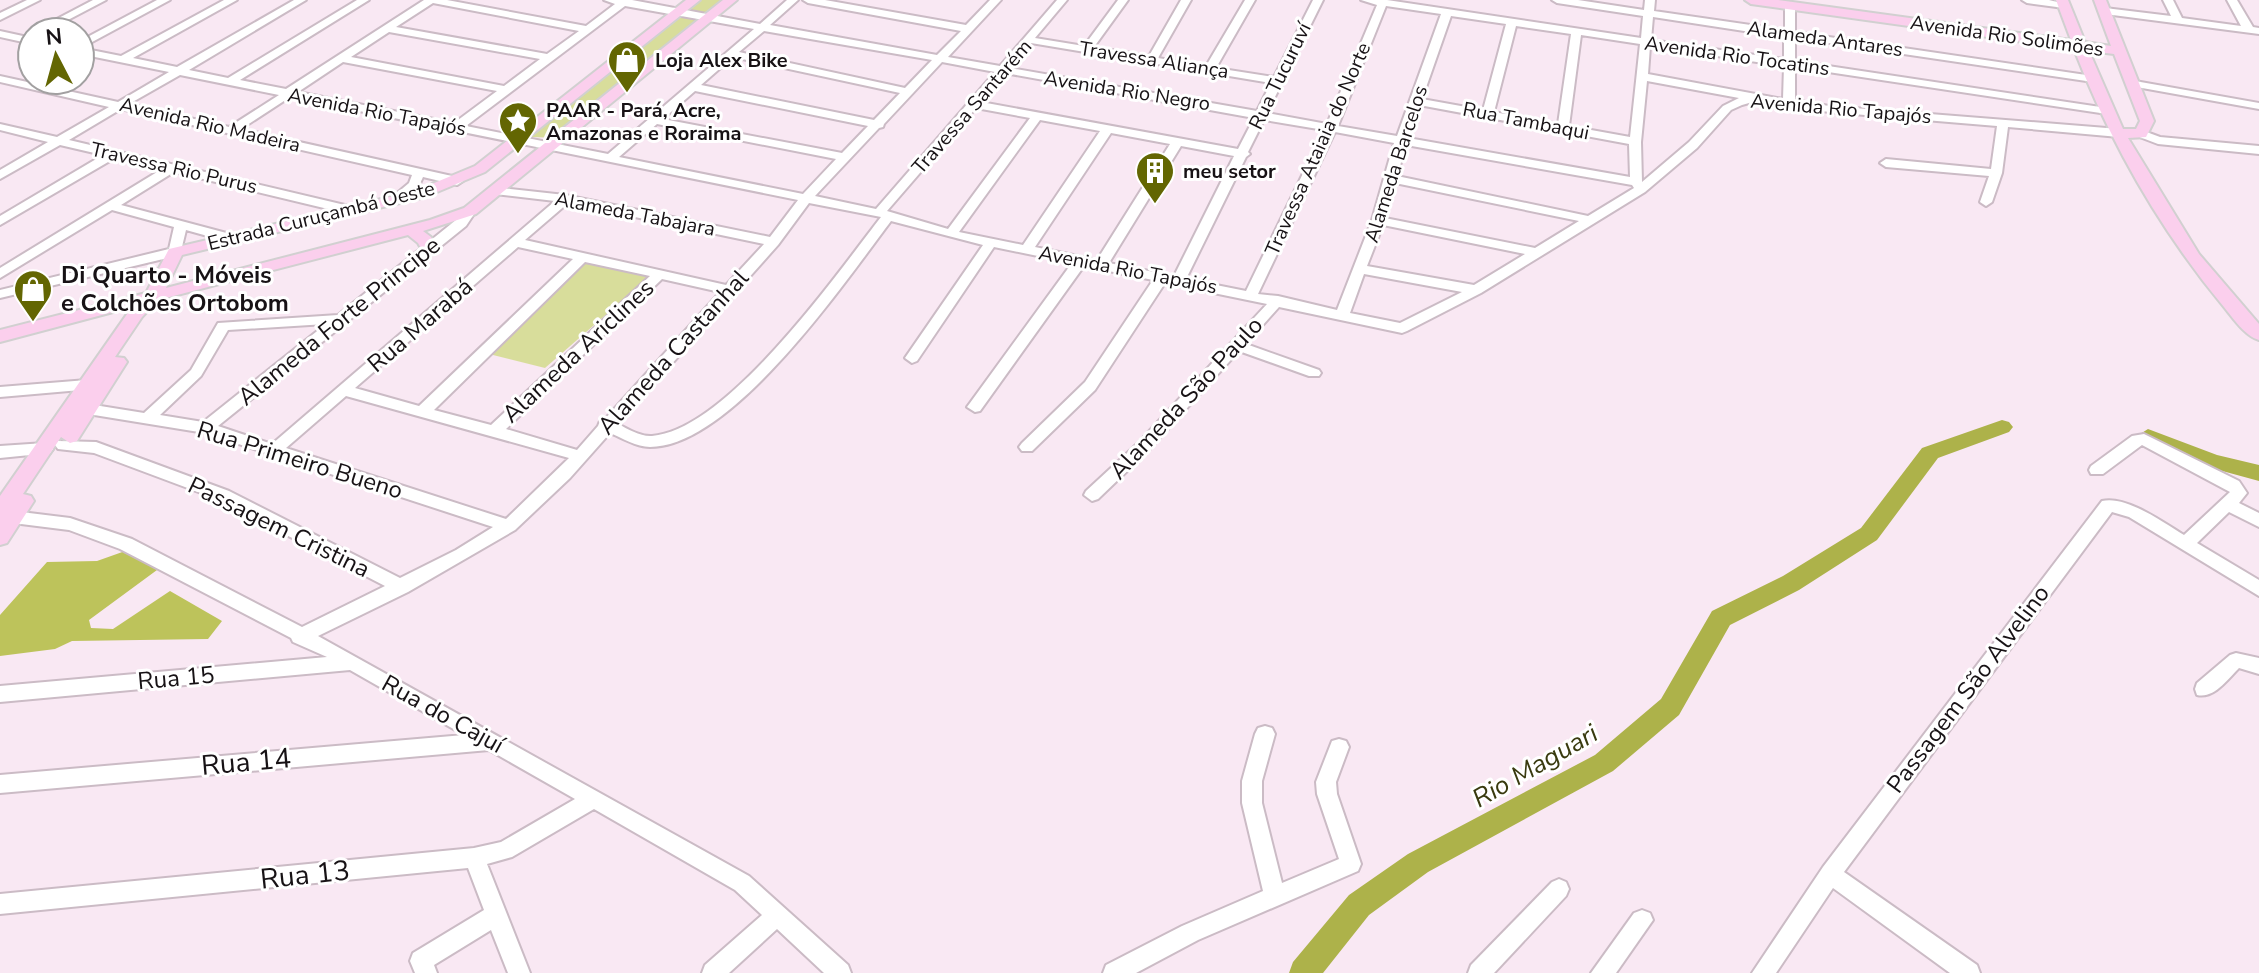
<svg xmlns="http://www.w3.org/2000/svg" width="2259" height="973" font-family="'Nunito Sans',sans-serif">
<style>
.green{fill:#d8dd9b}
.forest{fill:#bdc35b}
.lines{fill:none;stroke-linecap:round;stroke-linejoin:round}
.river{fill:#adb24a;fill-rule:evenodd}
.minor-casing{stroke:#cbbbc5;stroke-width:4}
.major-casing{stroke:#d1d0d0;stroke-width:4}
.minor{fill:#fff;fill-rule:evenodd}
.major{fill:#fbcfed;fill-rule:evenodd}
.labels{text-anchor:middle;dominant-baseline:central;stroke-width:6;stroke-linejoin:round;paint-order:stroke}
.far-street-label{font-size:20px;fill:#171215;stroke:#fff}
.far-poi-label{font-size:20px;font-weight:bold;fill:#171215;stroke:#fff;text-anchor:start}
.poi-label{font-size:24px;font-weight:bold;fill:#171215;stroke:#fff;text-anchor:start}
.street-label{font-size:24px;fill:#171215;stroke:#fff}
.water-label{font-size:26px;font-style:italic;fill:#393a0f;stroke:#fff}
.near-street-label{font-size:28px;fill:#171215;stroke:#fff}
</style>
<rect width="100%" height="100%" fill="#f9e8f3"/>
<g class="green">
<path d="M694,0H731L559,138L532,137L531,130Z"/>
<path d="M583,261L649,277L545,368L489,354Z"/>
</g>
<path class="forest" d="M128,550L157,570L89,620L91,628L113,629L170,591L222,621L208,639L72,641L55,649L0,656V615L47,562L97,561Z"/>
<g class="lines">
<g class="river">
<path d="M2002,420L2009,422L2013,427L2009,432L1938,458L1877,540L1799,590L1730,625L1679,715L1613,771L1428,872L1369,915L1323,973H1289L1293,962L1349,895L1408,854L1595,755L1661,699L1712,611L1783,576L1861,528L1922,448Z"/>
<path d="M2148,429L2217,455L2259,465V481L2204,466L2141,441L2137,436Z"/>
</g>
<defs>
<g id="minor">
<path d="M27,0H40L0,20V13Z"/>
<path d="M93,0H106L45,32H32Z"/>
<path d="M157,0H170L81,48L121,56L224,0H237L133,58L177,67L294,0H306L189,70L228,78L357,0H369L240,80L286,89L424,0H447L586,26L615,4L604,0H632L760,24L787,0H798L770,25L937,55L961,31L808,3L803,0H825L966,25L990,0H1001L948,57L1000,66L1057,0H1067L1035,38L1084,46L1118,0H1128L1094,47L1149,56L1181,0H1191L1158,58L1206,66L1245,0H1255L1216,68L1274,77L1313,0H1323L1267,113L1327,124L1377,5L1361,0H1387L1641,38L1643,16L1557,3L1552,0H1578L1644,10L1645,0H1655L1654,11L1785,30V6L1790,3L1795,6V32L2093,76L2099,79L2093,82L1795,38V61L2107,108L2113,111L2107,114L1795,67V100L1829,106L2119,129L2125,133L2119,137L2008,127L2002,173L1992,202L1986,206L1980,202L1989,176L1886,167L1880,163L1886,159L1991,169L1997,126L1829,112L1756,101L1742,105L1731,110L1697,148L1645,192L1481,293L1407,331L1402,333L1279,307L1246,344L1319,370L1321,373L1319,376H1309L1239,351L1148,451L1098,499L1092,501L1084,495L1086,491L1138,443L1267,304L1165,283L1095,390L1032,451H1022L1019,447L1022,443L1085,382L1153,280L1084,266L980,411L975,412L967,407L970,403L1072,263L994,247L917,361L912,363L905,358L983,245L891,221C845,282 732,447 650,447C637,447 622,438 610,433L570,478L515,530L408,592L318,636L749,876L848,965L851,973H824L777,929L729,973H702L705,965L762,915L735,890L594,809L512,857L487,864L530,973H508L491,930L434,965L437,973H415L410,961L413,953L484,910L468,868L0,914V894L474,848L501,842L575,799L489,750L0,793V775L464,735L350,670L0,702V686L327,657L293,642L291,638L120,549L69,530L13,523L7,521L5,517L7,513L13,511L70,518L132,539L302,627L385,586L217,499L94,453L58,449L55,445L58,441L96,442L229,491L400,578L456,550L493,527L205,433L88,414L83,413L80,409L83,405L88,404L144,413L191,370L218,323L338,315L456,220L466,208H474L476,211L466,226L218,426L272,444L555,201L495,194L489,190L491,187L565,195L770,237L798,200L290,97L241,129L461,178L463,181L457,185L423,177L418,188L396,203L390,199L409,183L412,175L121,109L69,140L349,206L355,210L349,214L174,172L121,205L234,235V241L229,242L186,230L180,255L0,298V290L169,249L174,227L112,210L0,278V268L162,169L115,158L0,225V216L103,155L60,145L0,179V170L48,142L0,130V124L57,137L109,107L0,82V76L118,102L169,72L80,54V41ZM433,3L579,31L547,54L396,27ZM625,6L754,29L608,154L466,126ZM1386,6L1441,14L1397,136L1338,126ZM1451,16L1506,24L1483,110L1422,99ZM1653,17L1784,37V59L1651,40ZM1516,26L1571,34L1558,124L1494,112ZM764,31L932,60L905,88L739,52ZM389,32L540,59L504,86L351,57ZM1581,35L1640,44L1630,137L1569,126ZM1031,43L1271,83L1257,111L1010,68ZM1650,46L1784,66L1783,99L1648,74ZM733,57L900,93L874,120L701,85ZM343,62L497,91L454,123L298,92ZM942,62L995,72L876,209L815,196L879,128L883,127L884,124ZM1005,73L1254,118L1238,149L981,102ZM180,75L279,95L229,127L129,104ZM1647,81L1739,98L1723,106L1689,142L1642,182L1641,142ZM695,91L868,126L842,153L663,119ZM1419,105L1629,144L1630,177L1408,138ZM976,108L1030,118L948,229L887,211ZM1040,120L1100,131L1023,245L959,232ZM1264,120L1324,130L1246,291L1186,279L1246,157L1250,154L1248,152ZM657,124L836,159L803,194L619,157ZM1335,132L1394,143L1372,220L1337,310L1278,296L1258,294ZM1111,133L1170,144L1097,260L1035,247ZM1406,145L1632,185L1634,188L1588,216L1397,176ZM1181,146L1234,156L1174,276L1109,263ZM1395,183L1579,221L1535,248L1385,218ZM568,203L764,244L726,285L525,240ZM809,203L881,217C836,275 727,430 652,436C641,437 628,429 618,424L778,245ZM1383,225L1525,254L1474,285L1367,266ZM518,247L573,259L419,406L355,388ZM585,262L650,276L491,425L434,410ZM1364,274L1462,292L1400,323L1350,313ZM662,279L720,292L604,420L600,421L598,426L577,450L506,429ZM326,324L203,422L160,415L201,376L228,330ZM346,396L569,458L506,519L286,448Z"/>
<path d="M2022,0H2049L2069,5L2064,8L2027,3Z"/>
<path d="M2163,0H2173L2182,18L2241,26L2227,0H2237L2253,27L2259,28V34L2105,14L2100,11L2105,8L2171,16Z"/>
<path d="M0,31L32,38V44L0,37Z"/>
<path d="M2135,81L2259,103V109L2131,86L2129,84Z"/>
<path d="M2141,130L2160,137L2259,146V154L2158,144L2137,136V132Z"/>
<path d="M87,380L92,381L94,385L92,389L0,397V387Z"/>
<path d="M2144,434L2239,481L2247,493L2239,503L2259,513V527L2229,512L2197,543L2259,580V596L2129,517L2112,512L1844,872L1977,965L1980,973H1950L1833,888L1776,973H1752L1823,867L2102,501C2126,495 2164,523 2184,535L2230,492L2142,445L2103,474H2091L2089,470L2091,466L2132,436Z"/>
<path d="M45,443L50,445L53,449L50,453L0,458V446Z"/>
<path d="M2236,653L2259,658V674L2239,668C2228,679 2214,699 2197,695L2195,689L2197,683L2230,655Z"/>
<path d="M1265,726L1272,728L1275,734L1262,781V803L1282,883L1339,859L1317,794L1316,782L1332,741L1339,739L1346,741L1349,747L1336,782L1337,794L1361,864L1358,871L1198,940L1136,973H1103L1106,965L1182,926L1263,891L1242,803V781L1255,734L1258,728Z"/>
<path d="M1559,879L1566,882L1569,889L1566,896L1494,973H1468L1471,965L1552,882Z"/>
<path d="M1642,910L1650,913L1653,920L1616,973H1591L1634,913Z"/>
</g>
<g id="major">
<path d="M686,0H700L485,172L425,197L182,255L166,288L430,220L464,208L723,0H737L476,214L423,231L431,237L437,249L435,252H423L418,243L408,235L158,300L142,317L115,357L124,358L127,362L77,441L70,443L61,437L23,494L31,496L34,501L7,543L0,545V496L132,307L0,342V330L146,293L169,249L415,191L475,166Z"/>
<path d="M1745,0H1778L2071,40L2056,0H2068L2085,42L2111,46L2094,0H2106L2154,121L2146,137L2128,138L2199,254L2259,324V340C2245,336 2233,318 2224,307C2160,230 2110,142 2074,49L1751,4ZM2089,51L2114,54L2140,121L2136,129H2123Z"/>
</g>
</defs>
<use href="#minor" class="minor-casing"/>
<use href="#major" class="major-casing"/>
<use href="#minor" class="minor"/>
<use href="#major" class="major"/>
</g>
<defs>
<symbol id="shop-pin" viewBox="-11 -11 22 30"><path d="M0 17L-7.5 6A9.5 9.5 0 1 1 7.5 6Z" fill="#636602" stroke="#fff"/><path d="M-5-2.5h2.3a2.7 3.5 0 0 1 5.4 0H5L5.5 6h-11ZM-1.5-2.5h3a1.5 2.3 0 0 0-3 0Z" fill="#fff"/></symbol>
<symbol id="sight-pin" viewBox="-11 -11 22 30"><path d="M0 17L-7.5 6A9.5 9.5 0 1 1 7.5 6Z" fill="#636602" stroke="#fff"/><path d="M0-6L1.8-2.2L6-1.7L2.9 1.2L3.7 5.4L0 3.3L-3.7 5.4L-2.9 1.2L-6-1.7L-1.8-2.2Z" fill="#fff"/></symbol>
<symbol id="building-pin" viewBox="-11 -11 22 30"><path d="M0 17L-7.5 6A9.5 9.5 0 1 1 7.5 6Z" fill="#636602" stroke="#fff"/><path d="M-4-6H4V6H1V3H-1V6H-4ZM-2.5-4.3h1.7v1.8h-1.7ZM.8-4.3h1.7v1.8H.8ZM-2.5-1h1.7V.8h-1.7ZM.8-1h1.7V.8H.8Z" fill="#fff"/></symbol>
</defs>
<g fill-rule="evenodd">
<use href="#shop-pin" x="605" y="38" width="44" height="60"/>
<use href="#sight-pin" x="496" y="99" width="44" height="60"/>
<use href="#building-pin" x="1133" y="149" width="44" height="60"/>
<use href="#shop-pin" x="11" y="267" width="44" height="60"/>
</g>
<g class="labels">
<g class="far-street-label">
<text transform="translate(2007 36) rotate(8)">Avenida Rio Solimões</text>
<text transform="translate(1825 39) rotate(8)">Alameda Antares</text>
<text transform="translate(1737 56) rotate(8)">Avenida Rio Tocatins</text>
<text transform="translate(1154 60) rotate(9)">Travessa Aliança</text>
<text transform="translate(1280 76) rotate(-64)">Rua Tucuruví</text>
<text transform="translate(1127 91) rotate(9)">Avenida Rio Negro</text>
<text transform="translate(972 107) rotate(-49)">Travessa Santarém</text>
<text transform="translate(1841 109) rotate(5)">Avenida Rio Tapajós</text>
<text transform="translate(377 112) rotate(11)">Avenida Rio Tapajós</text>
<text transform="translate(1526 121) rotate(11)">Rua Tambaqui</text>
<text transform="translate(210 125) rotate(13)">Avenida Rio Madeira</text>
<text transform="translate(1318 149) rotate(-66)">Travessa Ataiaia do Norte</text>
<text transform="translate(1396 164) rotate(-72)">Alameda Barcelos</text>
<text transform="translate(174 168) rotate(13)">Travessa Rio Purus</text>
<text transform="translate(635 214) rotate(11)">Alameda Tabajara</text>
<text transform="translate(321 216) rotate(-14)">Estrada Curuçambá Oeste</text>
<text transform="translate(1128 270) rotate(11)">Avenida Rio Tapajós</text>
</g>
<g class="far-poi-label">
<text x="655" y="60">Loja Alex Bike</text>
<text x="546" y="110">PAAR - Pará, Acre,<tspan x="546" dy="23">Amazonas e Roraima</tspan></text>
<text x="1183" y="171">meu setor</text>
</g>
<g class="poi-label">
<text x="61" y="275">Di Quarto - Móveis<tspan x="61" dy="28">e Colchões Ortobom</tspan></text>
</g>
<g class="street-label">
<text transform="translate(339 321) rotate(-39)">Alameda Forte Principe</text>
<text transform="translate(420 325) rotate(-41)">Rua Marabá</text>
<text transform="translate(578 351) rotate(-43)">Alameda Ariclines</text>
<text transform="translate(673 352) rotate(-48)">Alameda Castanhal</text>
<text transform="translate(1186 398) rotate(-47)">Alameda São Paulo</text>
<text transform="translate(300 460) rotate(17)">Rua Primeiro Bueno</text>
<text transform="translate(279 527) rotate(26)">Passagem Cristina</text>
<text transform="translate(176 678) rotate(-5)">Rua 15</text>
<text transform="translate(1968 689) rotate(-53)">Passagem São Alvelino</text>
<text transform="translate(443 714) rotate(29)">Rua do Cajuí</text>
</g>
<g class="water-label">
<text transform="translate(1535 766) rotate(-30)">Rio Maguari</text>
</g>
<g class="near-street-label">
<text transform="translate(246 762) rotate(-5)">Rua 14</text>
<text transform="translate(305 875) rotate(-6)">Rua 13</text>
</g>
</g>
<g transform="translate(56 56) rotate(354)"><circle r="38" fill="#ffffff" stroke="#a2a0a1" stroke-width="2"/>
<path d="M0-6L14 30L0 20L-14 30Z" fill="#636602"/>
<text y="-12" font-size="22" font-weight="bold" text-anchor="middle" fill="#171215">N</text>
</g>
</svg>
